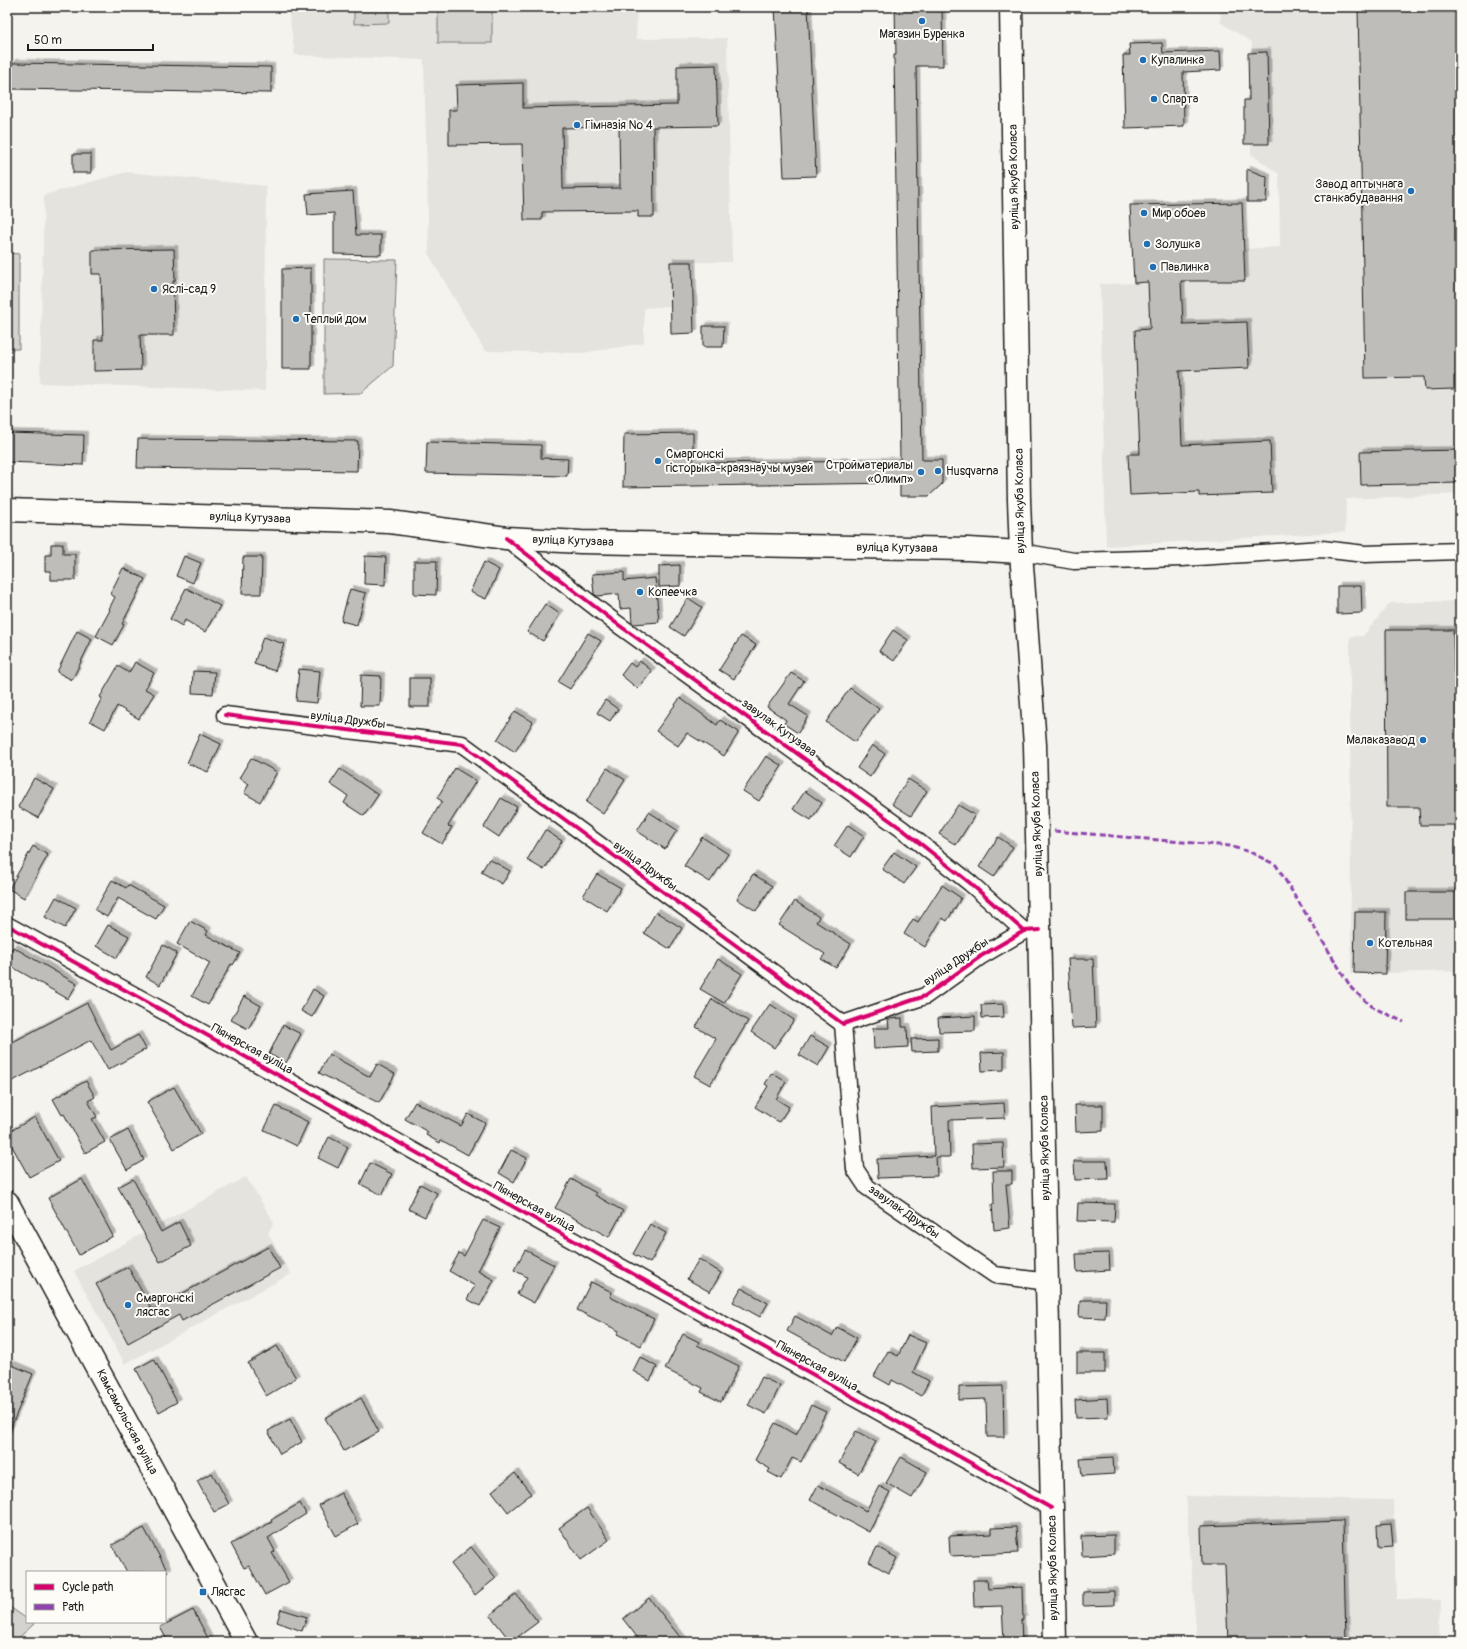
<svg xmlns="http://www.w3.org/2000/svg" width="1467" height="1649" font-family="Pangolin,sans-serif">
<style>
.built{fill:#e4e3de}
.green{fill:#d4d3cf;stroke:#787876}
.building{fill:#bebdba;stroke:#1c1c1c;fill-rule:evenodd;filter:url(#shadow)}
.lines{fill:none;stroke-linecap:round;stroke-linejoin:round}
.minor-casing{stroke:#1c1c1c;stroke-width:19}
.secondary-casing{stroke:#1c1c1c;stroke-width:25}
.minor{stroke:#fdfcf7;stroke-width:16}
.secondary{stroke:#fdfcf7;stroke-width:22}
.quiet{stroke:#8e44ad;stroke-width:3;stroke-dasharray:6 3;stroke-linecap:butt}
.cycleway-casing{stroke:#fdfcf7;stroke-width:6}
.cycleway{stroke:#d6006c;stroke-width:4}
.poi-dot{fill:#1f6fb2;stroke:#fdfcf7;stroke-width:1.5}
.labels{text-anchor:middle;dominant-baseline:central;stroke-width:4;stroke-linejoin:round;paint-order:stroke}
.poi-label{font-size:12px;fill:#1c1c1c;stroke:#fdfcf7;text-anchor:start}
.street-label{font-size:12px;fill:#1c1c1c;stroke:#fdfcf7}
</style>
<defs>
<filter id="shadow"><feDropShadow dx="3.5" dy="-3.5" stdDeviation="0" flood-color="#0004"/></filter>
</defs>
<rect width="100%" height="100%" fill="#f4f3ee"/>
<filter id="ink" filterUnits="userSpaceOnUse"><feTurbulence type="fractalNoise" baseFrequency=".025" numOctaves="2"/><feDisplacementMap in="SourceGraphic" scale="8" xChannelSelector="R" yChannelSelector="G"/><feConvolveMatrix kernelMatrix="1 2 1 2 8 2 1 2 1" color-interpolation-filters="sRGB"/></filter>
<g filter="url(#ink)">
<g class="built">
<path d="M288,7H637L636,39L727,38L732,262H670V306L644,308V343L582,353L485,351L429,255L424,60L295,55Z"/>
<path d="M1220,7H1460V494L1346,499L1345,532L1106,546L1100,284L1245,281L1244,249L1280,247L1279,174L1251,154L1252,42L1221,23Z"/>
<path d="M127,172L266,186L265,391L40,383L44,195Z"/>
<path d="M1460,601V971L1351,974L1350,637L1363,636L1390,603Z"/>
<path d="M246,1177L274,1222L268,1233L291,1274L125,1364L74,1271Z"/>
<path d="M1186,1496L1393,1500L1396,1599L1441,1600L1440,1642H1197Z"/>
</g>
<g class="green">
<path d="M354,7H389V23L354,24Z"/>
<rect x="438" y="7" width="54" height="36"/>
<path d="M7,253L19,254V349H7Z"/>
<path d="M324,259L397,260L393,366L361,393L324,394Z"/>
<path d="M7,1605L27,1619V1622H31L34,1624L14,1642H7Z"/>
</g>
<g class="building">
<path d="M775,7H808L816,176L784,177Z"/>
<path d="M895,7H942L943,66H916L922,460H942V484L929,496H900V483L623,487L624,434L693,433V463L900,461L894,55H896Z"/>
<path d="M1358,7H1460V376H1454V389L1425,390L1424,377L1365,378Z"/>
<path d="M1162,43L1163,53L1220,51L1221,70L1183,72L1184,126L1125,128L1123,55H1130L1129,44Z"/>
<path d="M1267,52L1269,144H1244V100H1249L1248,53Z"/>
<path d="M12,63L271,67V93L12,89Z"/>
<path d="M716,65L718,126L653,127L654,217H638V211L542,212V220H524L522,144L449,145V110H457L456,85L523,83V108L677,105V66ZM619,127L620,188L563,189L562,128Z"/>
<rect x="73" y="154" width="18" height="19"/>
<path d="M1247,169L1267,177L1266,202H1247Z"/>
<path d="M353,191L356,235H381V255L334,254V213L308,215L306,194Z"/>
<path d="M1242,203L1245,281H1181L1183,324L1247,322L1249,368L1179,371L1182,445L1270,441L1272,493L1199,496V492L1130,495L1128,454H1140L1135,330L1150,329L1148,282L1134,283L1130,205Z"/>
<path d="M174,249L175,281H173L174,335H140L141,370L94,371V340H103L101,274H92V250Z"/>
<path d="M670,262H692L694,333L671,334Z"/>
<path d="M311,268V369H282V269Z"/>
<path d="M703,326H724L723,347H703Z"/>
<path d="M7,433L84,435L83,465L7,462Z"/>
<path d="M138,439L358,441L357,471L137,468Z"/>
<path d="M427,442L541,445V458L568,459L567,476L426,473Z"/>
<path d="M1460,450V483L1361,485L1360,452Z"/>
<path d="M51,544H63V554H75V580H51V571H45V555H51Z"/>
<path d="M184,556L201,563L193,583L176,576Z"/>
<path d="M365,556L386,557L385,585L364,584Z"/>
<path d="M243,557H262L261,594H242Z"/>
<path d="M414,561H437L436,595L414,594Z"/>
<path d="M484,562L499,570L486,599L470,592Z"/>
<path d="M680,565V586L659,587V566Z"/>
<path d="M123,568L145,579L122,624L124,625L113,645L96,636L110,610L109,609L115,597L110,594Z"/>
<path d="M624,572V581L655,578L659,622L634,624L632,623L631,608L620,609L619,594L597,596L594,594L592,574Z"/>
<path d="M1337,586H1361L1362,613L1337,614Z"/>
<path d="M186,588L220,606L205,632L185,620L182,626L170,619Z"/>
<path d="M350,589L366,593L357,625L341,621Z"/>
<path d="M688,598L702,607L684,636L670,627Z"/>
<path d="M545,604L560,614L543,641L527,632Z"/>
<path d="M893,630L908,640L894,661L879,651Z"/>
<path d="M1386,630H1453L1454,673H1460V825H1420L1419,807H1387Z"/>
<path d="M77,631L92,639L72,680L57,672Z"/>
<path d="M588,633L601,641L570,689L558,682Z"/>
<path d="M741,636L756,645L734,679L719,670Z"/>
<path d="M263,637L284,644L275,671L254,664Z"/>
<path d="M640,661L652,671L638,689L621,675L630,663L635,667Z"/>
<path d="M135,662L154,673L145,689L154,694L139,719L117,706L105,729L90,721L102,698L100,697L118,666L129,673Z"/>
<path d="M299,669L320,671L317,703L296,701Z"/>
<path d="M193,671L215,672L213,694L192,693Z"/>
<path d="M791,673L804,681L789,704L808,716L798,733L784,724L786,720L767,707Z"/>
<path d="M361,675L381,676L380,706H360Z"/>
<rect x="410" y="678" width="20" height="29"/>
<path d="M850,688L879,709L855,742L826,722Z"/>
<path d="M680,698L717,725L720,720L739,732L724,756L687,733L678,746L656,731Z"/>
<path d="M605,700L618,709L610,721L597,713Z"/>
<path d="M515,711L533,722L515,752L497,740Z"/>
<path d="M200,734L221,744L208,772L187,763Z"/>
<path d="M872,745L885,754L870,777L857,768Z"/>
<path d="M766,756L782,766L759,801L743,791Z"/>
<path d="M251,758L277,772L260,802L244,793L249,784L239,778Z"/>
<path d="M455,768L476,781L448,826L452,827L442,844L423,833L442,801L437,798Z"/>
<path d="M607,768L625,780L603,814L586,802Z"/>
<path d="M340,769L378,795L364,816L344,803L348,796L330,784Z"/>
<path d="M34,778L54,789L38,818L18,807Z"/>
<path d="M908,779L927,791L911,816L892,804Z"/>
<path d="M805,791L822,803L811,820L793,809Z"/>
<path d="M501,798L517,807L499,837L484,827Z"/>
<path d="M958,805L975,815L956,845L939,834Z"/>
<path d="M649,812L677,830L665,849L637,831Z"/>
<path d="M848,825L864,836L851,857L834,846Z"/>
<path d="M545,830L562,841L544,870L527,860Z"/>
<path d="M702,837L728,854L710,882L684,866Z"/>
<path d="M998,837L1013,847L994,877L979,867Z"/>
<path d="M33,846L48,855L24,898L9,889Z"/>
<path d="M894,852L916,867L904,884L882,869Z"/>
<path d="M489,859L510,871L502,884L481,872Z"/>
<path d="M597,874L621,888L607,911L583,896Z"/>
<path d="M753,874L772,886L756,911L737,899Z"/>
<path d="M112,880L126,888L128,885L164,905L156,919L118,898L107,917L95,910Z"/>
<path d="M942,885L961,898L947,921L942,918L925,947L904,934L913,919L918,922Z"/>
<rect x="1406" y="892" width="54" height="27"/>
<path d="M56,897L76,908L65,928L45,917Z"/>
<path d="M795,901L819,917L816,922L851,944L836,968L821,959L825,954L779,925Z"/>
<path d="M656,912L682,928L670,949L644,933Z"/>
<path d="M1355,912H1386L1385,974L1354,973Z"/>
<path d="M190,921L208,931L206,935L240,953L233,965L231,964L208,1005L192,996L210,963L177,944Z"/>
<path d="M108,925L129,936L117,958L96,946Z"/>
<path d="M163,945L177,953L160,985L146,977Z"/>
<path d="M13,947L77,984L68,999L7,964V957Z"/>
<path d="M718,959L742,974L724,1003L700,989Z"/>
<path d="M1068,959H1093L1096,1027L1072,1028Z"/>
<path d="M313,989L324,996L312,1017L301,1011Z"/>
<path d="M244,996L261,1006L248,1029L231,1020Z"/>
<path d="M712,999L748,1021L710,1085L694,1076L716,1039L696,1027Z"/>
<path d="M87,1003L111,1050L138,1035L146,1049L108,1070L91,1040L7,1084V1045Z"/>
<path d="M770,1004L794,1020L774,1048L751,1032Z"/>
<path d="M1003,1004L1004,1017L982,1018L981,1005Z"/>
<path d="M975,1016V1031L939,1032L938,1018Z"/>
<path d="M902,1018V1027H907L908,1047L874,1049L873,1028H889L888,1019Z"/>
<path d="M283,1025L301,1034L286,1063L269,1054Z"/>
<path d="M810,1036L829,1047L818,1066L799,1055Z"/>
<path d="M938,1038V1051L912,1052L911,1039Z"/>
<path d="M1004,1052V1070L982,1071L981,1053Z"/>
<path d="M329,1054L370,1077L377,1064L395,1074L379,1103L319,1073Z"/>
<path d="M772,1073L786,1082L776,1099L789,1107L779,1122L755,1107L768,1086L765,1084Z"/>
<path d="M86,1081L95,1097L88,1101L97,1117L92,1119L105,1142L85,1153L64,1114L62,1115L53,1099Z"/>
<path d="M174,1087L201,1134L174,1149L147,1102Z"/>
<path d="M415,1102L461,1126L468,1114L485,1123L468,1155L441,1140L440,1143L426,1135L428,1132L405,1119Z"/>
<path d="M1004,1103L1005,1118L949,1120L950,1157H936L937,1176L878,1178L877,1159L934,1156L932,1107Z"/>
<path d="M1075,1105H1103V1131L1076,1132Z"/>
<path d="M276,1106L308,1122L297,1146L264,1130Z"/>
<path d="M35,1117L59,1161L29,1177L7,1137V1133Z"/>
<path d="M128,1130L144,1160L127,1170L110,1140Z"/>
<path d="M329,1137L348,1147L338,1168L318,1158Z"/>
<path d="M1003,1143L1004,1167L973,1168L972,1144Z"/>
<path d="M511,1150L527,1158L514,1182L499,1173Z"/>
<path d="M1074,1161H1107L1108,1179L1075,1180Z"/>
<path d="M370,1163L392,1174L382,1195L360,1184Z"/>
<path d="M993,1171H1012V1184H1006L1010,1228L994,1230L992,1204H994Z"/>
<path d="M82,1179L113,1236L79,1255L48,1198Z"/>
<path d="M133,1179L161,1232L179,1222L191,1246L160,1262L118,1187Z"/>
<path d="M571,1179L596,1193L595,1195L623,1211L609,1237L555,1208Z"/>
<path d="M420,1184L437,1193L425,1217L408,1209Z"/>
<path d="M1078,1203L1115,1204L1114,1222L1077,1221Z"/>
<path d="M483,1220L500,1228L478,1271L494,1280L480,1306L467,1299L475,1286L449,1271L459,1253L464,1256Z"/>
<path d="M650,1224L666,1233L650,1263L633,1254Z"/>
<path d="M268,1247L280,1268L182,1321L179,1315L128,1343L96,1284L128,1267L152,1310Z"/>
<path d="M525,1250L554,1265L534,1303L517,1294L527,1277L514,1270Z"/>
<path d="M1109,1253L1110,1270L1077,1272L1076,1254Z"/>
<path d="M699,1259L721,1273L710,1292L687,1279Z"/>
<path d="M591,1282L612,1292L610,1297L654,1319L641,1346L617,1334L619,1331L577,1310Z"/>
<path d="M741,1288L768,1303L760,1317L733,1302Z"/>
<path d="M1080,1300H1106L1105,1318L1079,1317Z"/>
<path d="M795,1316L832,1336L837,1327L857,1338L844,1362L787,1331Z"/>
<path d="M683,1334L699,1342L697,1345L739,1366L721,1402L701,1392L703,1388L665,1369Z"/>
<path d="M908,1335L926,1343L913,1372L929,1381L921,1396L892,1380L890,1385L874,1376L888,1351L898,1356Z"/>
<path d="M277,1346L296,1378L266,1396L248,1363Z"/>
<rect x="1077" y="1353" width="28" height="20"/>
<path d="M640,1357L657,1367L650,1381L633,1371Z"/>
<path d="M154,1359L177,1402L159,1412L136,1369Z"/>
<path d="M7,1363L33,1374L7,1437Z"/>
<path d="M762,1377L780,1386L766,1414L748,1405Z"/>
<path d="M1003,1386L1004,1437H987L986,1399L959,1400V1387Z"/>
<path d="M361,1398L379,1432L344,1451L325,1418Z"/>
<path d="M1107,1398L1108,1417L1076,1418L1075,1400Z"/>
<path d="M811,1405L826,1412L801,1462L792,1458L781,1479L768,1472L770,1469L755,1460L775,1423L796,1435Z"/>
<path d="M290,1419L302,1442L280,1454L268,1431Z"/>
<path d="M856,1431L876,1442L858,1474L839,1463Z"/>
<path d="M901,1457L927,1472L912,1498L886,1483Z"/>
<path d="M1113,1457L1114,1474L1082,1476L1080,1459Z"/>
<path d="M212,1473L229,1504L214,1512L197,1481Z"/>
<path d="M515,1473L531,1494L508,1512L492,1491Z"/>
<path d="M818,1485L866,1511L879,1486L890,1492L869,1532L810,1500Z"/>
<path d="M341,1493L358,1524L336,1536L319,1505Z"/>
<path d="M300,1503L306,1514L268,1538L275,1551L272,1553L289,1582L265,1595L249,1566L244,1568L231,1544L272,1522L271,1520Z"/>
<path d="M587,1508L609,1540L581,1560L559,1528Z"/>
<path d="M1343,1521L1346,1641L1228,1642L1225,1565H1202L1201,1526Z"/>
<path d="M1391,1524L1393,1546L1378,1547L1377,1525Z"/>
<path d="M1016,1527L1018,1553L950,1556L949,1536L992,1534V1528Z"/>
<path d="M144,1528L168,1572H127L112,1545Z"/>
<path d="M1114,1535V1554L1082,1556L1081,1536Z"/>
<path d="M471,1547L496,1578L475,1595L451,1564Z"/>
<path d="M877,1547L897,1558L889,1573L869,1562Z"/>
<path d="M973,1580H987L988,1589L1022,1587L1023,1620H1021L1022,1642H1004L1002,1606L974,1607Z"/>
<path d="M1114,1591V1605L1083,1606V1592Z"/>
<path d="M516,1594L538,1622L511,1642L490,1615Z"/>
<path d="M649,1598L684,1642H641L623,1619Z"/>
<path d="M281,1609L307,1617L302,1631L277,1622Z"/>
<path d="M193,1610L210,1642H168L160,1627Z"/>
</g>
<g class="lines">
<defs>
<g id="minor">
<path d="M506,538L616,623L902,829L970,883L1024,931L1033,930"/>
<path d="M1021,552L1074,561L1182,558L1322,549L1365,554L1460,551"/>
<path d="M225,715L462,744L843,1024L925,996L981,956L1024,931"/>
<path d="M7,925L194,1028L1051,1508"/>
<path d="M843,1024L855,1169L867,1187L995,1275L1048,1282"/>
</g>
<g id="secondary">
<path d="M1011,7L1019,500L1021,552L1035,745L1055,1642"/>
<path d="M7,510L390,522L506,538L581,542L968,549L1021,552"/>
<path d="M7,1202L246,1642"/>
</g>
</defs>
<use href="#minor" class="minor-casing"/>
<use href="#secondary" class="secondary-casing"/>
<use href="#minor" class="minor"/>
<use href="#secondary" class="secondary"/>
<path class="quiet" d="M1054,831L1229,846L1250,852L1276,865L1352,989L1374,1008L1404,1022"/>
<defs>
<g id="cycleway">
<path d="M506,538L616,623L902,829L970,883L1024,931L1040,930"/>
<path d="M225,715L462,744L843,1024L925,996L981,956L1024,931"/>
<path d="M7,925L194,1028L1051,1508"/>
</g>
</defs>
<use href="#cycleway" class="cycleway-casing"/>
<use href="#cycleway" class="cycleway"/>
</g>
</g>
<g class="poi-dot">
<circle cx="922" cy="21" r="4"/>
<circle cx="1143" cy="60" r="4"/>
<circle cx="1154" cy="99" r="4"/>
<circle cx="577" cy="125" r="4"/>
<circle cx="1411" cy="191" r="4"/>
<circle cx="1144" cy="213" r="4"/>
<circle cx="1147" cy="244" r="4"/>
<circle cx="1153" cy="267" r="4"/>
<circle cx="154" cy="289" r="4"/>
<circle cx="296" cy="319" r="4"/>
<circle cx="658" cy="461" r="4"/>
<circle cx="938" cy="471" r="4"/>
<circle cx="921" cy="472" r="4"/>
<circle cx="640" cy="592" r="4"/>
<circle cx="1423" cy="740" r="4"/>
<circle cx="1370" cy="943" r="4"/>
<circle cx="128" cy="1305" r="4"/>
<rect x="199" y="1588" width="8" height="8" rx="2"/>
</g>
<g class="labels">
<g class="poi-label">
<text x="922" y="34" text-anchor="middle">Магазин Буренка</text>
<text x="1151" y="60">Купалинка</text>
<text x="1162" y="99">Спарта</text>
<text x="585" y="125">Гімназія № 4</text>
<text x="1403" y="184" text-anchor="end">Завод аптычнага<tspan x="1403" dy="14">станкабудавання</tspan></text>
<text x="1152" y="213">Мир обоев</text>
<text x="1155" y="244">Золушка</text>
<text x="1161" y="267">Павлинка</text>
<text x="162" y="289">Яслі-сад 9</text>
<text x="304" y="319">Теплый дом</text>
<text x="666" y="454">Смаргонскі<tspan x="666" dy="14">гісторыка-краязнаўчы музей</tspan></text>
<text x="913" y="465" text-anchor="end">Стройматериалы<tspan x="913" dy="14">«Олимп»</tspan></text>
<text x="946" y="471">Husqvarna</text>
<text x="648" y="592">Копеечка</text>
<text x="1415" y="740" text-anchor="end">Малаказавод</text>
<text x="1378" y="943">Котельная</text>
<text x="136" y="1298">Смаргонскі<tspan x="136" dy="14">лясгас</tspan></text>
<text x="211" y="1592">Лясгас</text>
</g>
<g class="street-label">
<text transform="translate(1014 177) rotate(-91)">вуліца Якуба Коласа</text>
<text transform="translate(1020 501) rotate(-91)">вуліца Якуба Коласа</text>
<text transform="translate(250 518) rotate(2)">вуліца Кутузава</text>
<text transform="translate(573 541) rotate(2)">вуліца Кутузава</text>
<text transform="translate(897 548) rotate(1)">вуліца Кутузава</text>
<text transform="translate(348 720) rotate(7)">вуліца Дружбы</text>
<text transform="translate(779 728) rotate(36)">завулак Кутузава</text>
<text transform="translate(1037 824) rotate(-92)">вуліца Якуба Коласа</text>
<text transform="translate(645 866) rotate(36)">вуліца Дружбы</text>
<text transform="translate(956 962) rotate(-34)">вуліца Дружбы</text>
<text transform="translate(252 1049) rotate(29)">Піянерская вуліца</text>
<text transform="translate(1045 1148) rotate(-91)">вуліца Якуба Коласа</text>
<text transform="translate(534 1207) rotate(29)">Піянерская вуліца</text>
<text transform="translate(904 1212) rotate(35)">завулак Дружбы</text>
<text transform="translate(817 1366) rotate(29)">Піянерская вуліца</text>
<text transform="translate(127 1422) rotate(62)">Камсамольская вуліца</text>
<text transform="translate(1053 1568) rotate(-91)">вуліца Якуба Коласа</text>
</g>
</g>
<rect width="1467" height="1649" fill="none" stroke="#fdfcf7" stroke-width="24"/>
<rect x="12" y="12" width="1443" height="1625" fill="none" stroke="#1c1c1c" stroke-width="1.5" filter="url(#ink)"/>
<rect x="26" y="1571" width="140" height="52" fill="#fdfcf7" stroke="#a3a29f"/>
<rect x="34" y="1584" width="20" height="6" fill="#d6006c" stroke="#a3a29f"/>
<text x="62" y="1591" font-size="12" fill="#1c1c1c">Cycle path</text>
<rect x="34" y="1604" width="20" height="6" fill="#8e44ad" stroke="#a3a29f"/>
<text x="62" y="1611" font-size="12" fill="#1c1c1c">Path</text>
<path d="M28 44v6h125v-6" fill="none" stroke="#1c1c1c" stroke-width="2"/>
<text x="34" y="44" font-size="12" fill="#1c1c1c" stroke="#fdfcf7" stroke-width="3" paint-order="stroke">50 m</text>
</svg>
